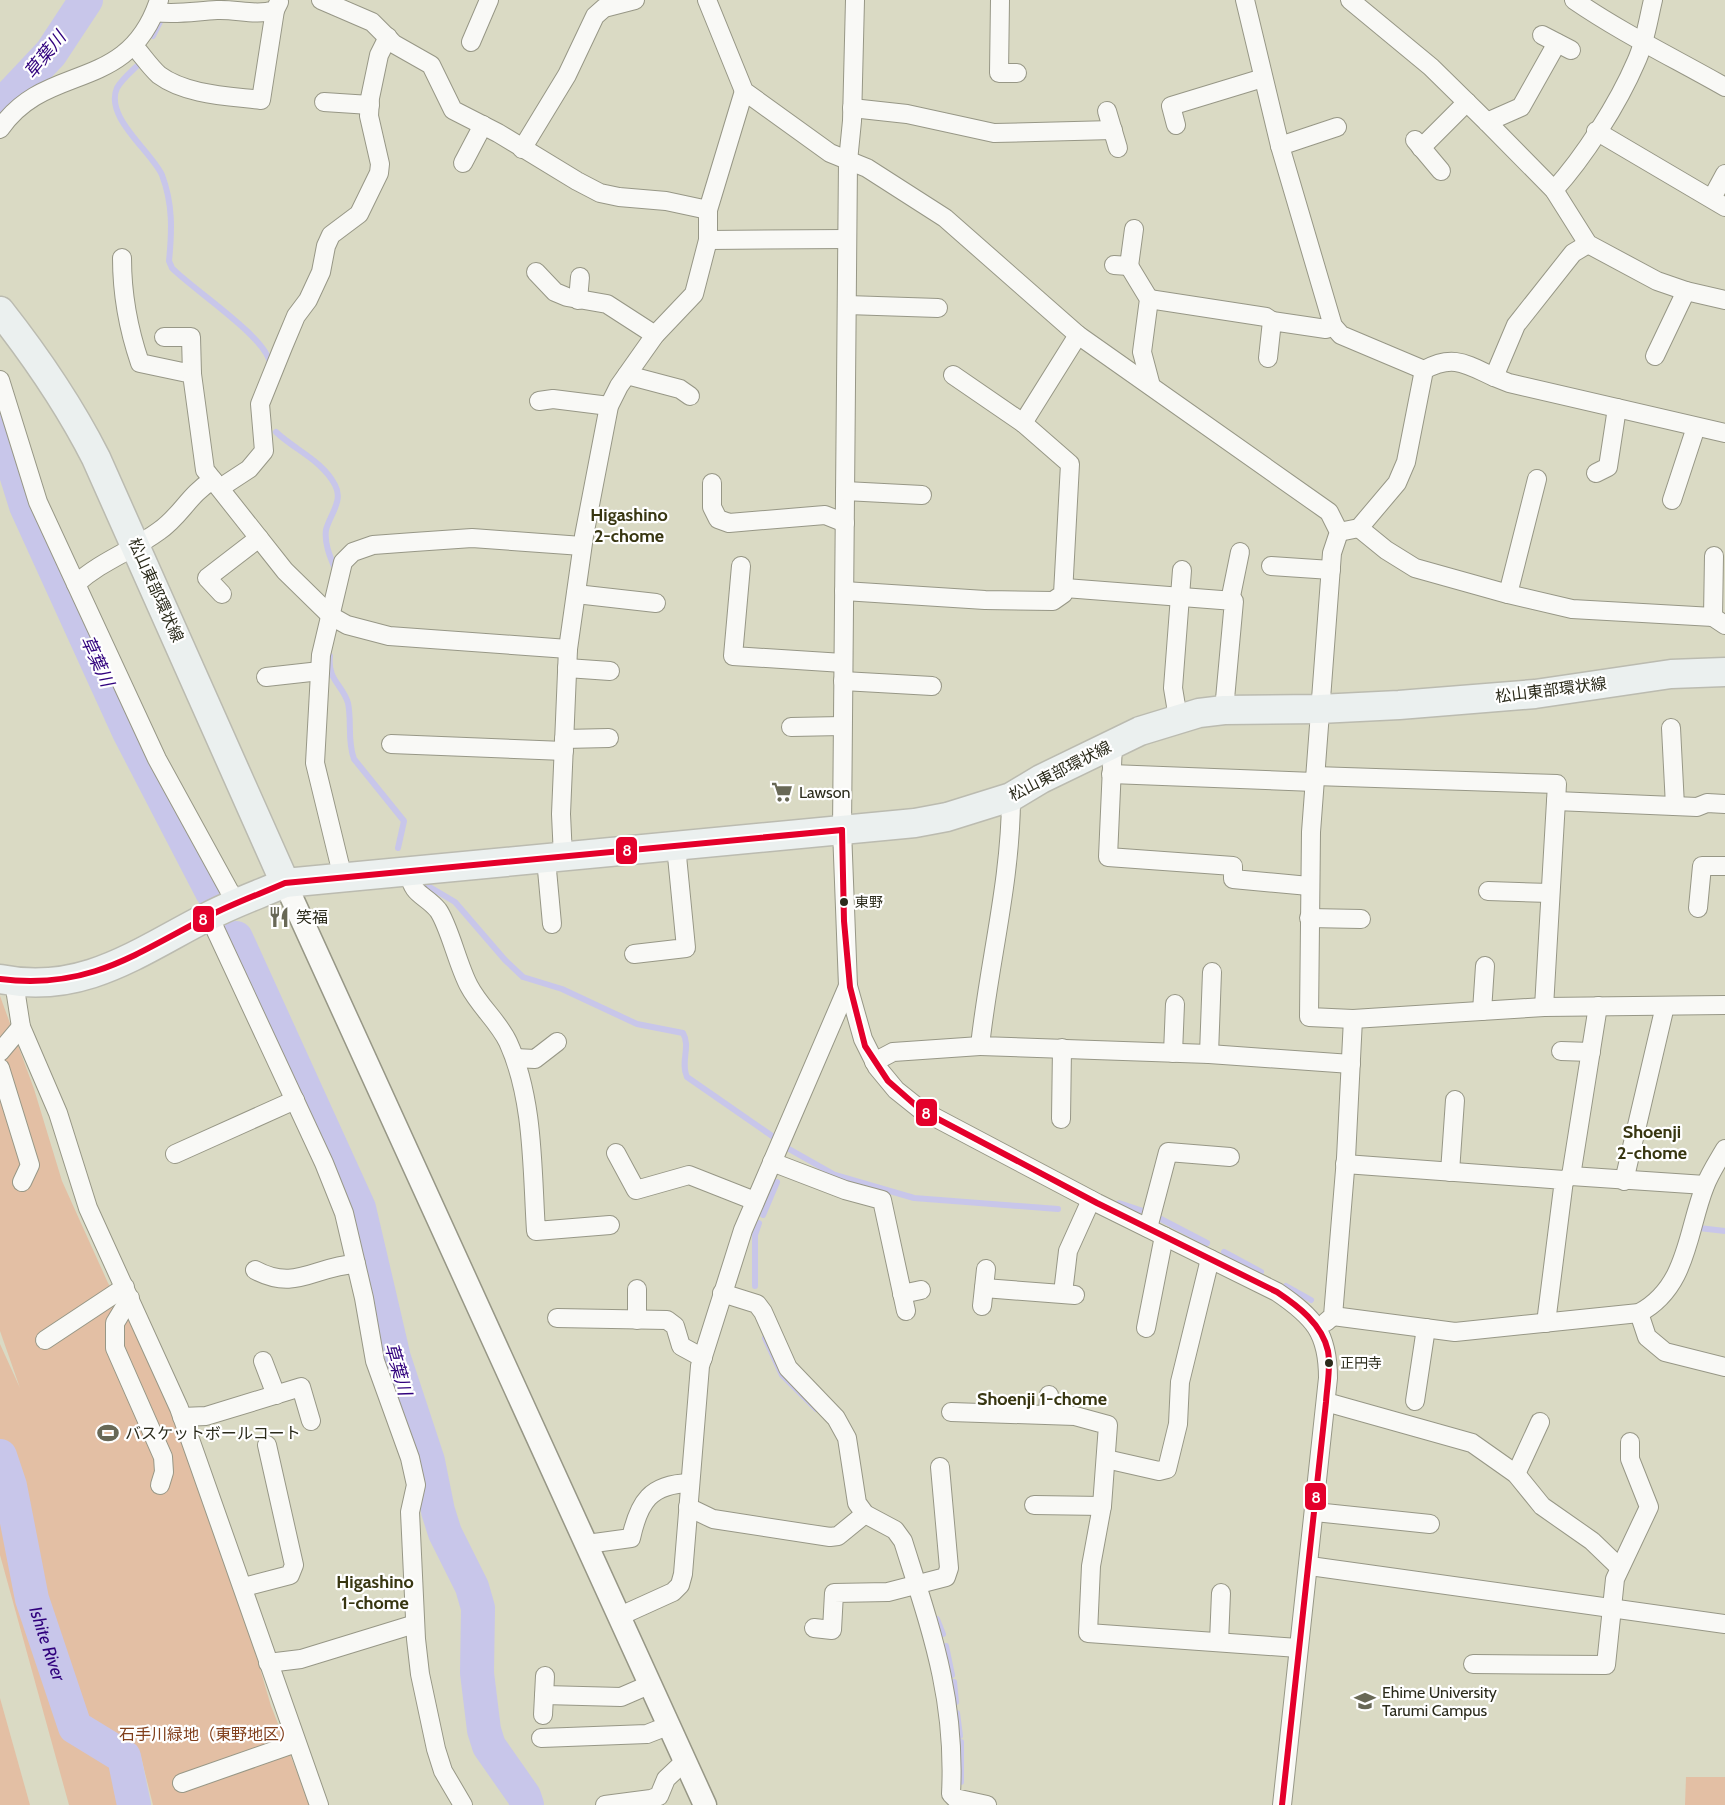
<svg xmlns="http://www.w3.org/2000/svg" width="1725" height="1805" font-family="Cabin,'Noto Sans JP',sans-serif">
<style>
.green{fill:#e3bfa4}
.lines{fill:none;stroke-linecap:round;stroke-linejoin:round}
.stream{stroke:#c8c6ea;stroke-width:6}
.river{stroke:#c8c6ea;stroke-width:34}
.minor-casing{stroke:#979786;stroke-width:20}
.tertiary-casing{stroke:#979786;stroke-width:25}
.primary-casing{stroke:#bbbbb0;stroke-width:31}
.minor{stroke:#f9f9f6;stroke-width:18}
.tertiary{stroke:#f9f9f6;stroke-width:22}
.primary{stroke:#ebf0ef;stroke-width:28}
.bus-1-casing{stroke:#fff;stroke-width:10}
.bus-1{stroke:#e4002b;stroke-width:6}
.bus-dot{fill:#2b2b1b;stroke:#fff;stroke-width:2}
.labels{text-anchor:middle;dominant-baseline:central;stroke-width:4.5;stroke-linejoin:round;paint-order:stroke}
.bus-label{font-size:14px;fill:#2b2b1b;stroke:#fff;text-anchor:start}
.street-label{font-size:16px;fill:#2b2b1b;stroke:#fff}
.poi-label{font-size:16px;fill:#2b2b1b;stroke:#fff;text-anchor:start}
.park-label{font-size:16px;fill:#813f1b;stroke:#fff}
.water-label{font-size:18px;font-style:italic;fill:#30017d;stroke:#fff}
.neighbourhood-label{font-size:18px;font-weight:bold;fill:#383611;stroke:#fff}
.line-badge{stroke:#fff;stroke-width:2}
.badge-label{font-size:16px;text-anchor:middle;font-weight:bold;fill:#fff}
</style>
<rect width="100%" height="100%" fill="#dadac4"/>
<g class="green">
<path d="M0,996L34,1089L62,1181L108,1283L142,1343L173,1410L235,1583L271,1706L310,1805H153L140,1753L148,1805H69L0,1555V1344L20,1388L0,1331Z"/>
<path d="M0,1698L30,1805H0Z"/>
<path d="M1686,1777H1725V1805H1685Z"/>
</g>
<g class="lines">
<g class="stream">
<path d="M153,36L160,22"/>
<path d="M139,64C132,71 122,79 117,88C104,117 151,151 162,175C173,204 172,231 169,261L172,268C192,289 268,338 270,364"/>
<path d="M276,432C295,450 323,461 335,485C344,501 329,516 326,530C324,544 331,559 336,571"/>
<path d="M330,656C327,680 343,685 348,703C352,722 347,741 354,759L404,821L398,848"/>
<path d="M428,886L455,902L505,960L523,977L562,989L637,1024L683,1033C691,1047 680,1062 687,1077L775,1138"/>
<path d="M789,1149L835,1175L914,1198L1058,1209"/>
<path d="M1119,1203L1146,1212"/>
<path d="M763,1215L777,1182"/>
<path d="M1159,1218L1207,1243"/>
<path d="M1699,1228L1725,1231"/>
<path d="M1224,1252L1261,1272"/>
<path d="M755,1286V1235L759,1223"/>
<path d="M1286,1286L1311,1300"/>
<path d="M765,1338L782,1375L816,1409"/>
<path d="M937,1619L943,1634"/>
<path d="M946,1646L952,1675"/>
<path d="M954,1682L956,1702"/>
<path d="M957,1713L960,1736"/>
<path d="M961,1742V1782"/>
</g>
<g class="river">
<path d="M0,107L51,53L86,0"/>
<path d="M0,423L26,506L129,732L212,892"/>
<path d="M236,938L359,1208L394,1358L428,1461L438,1511L445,1533L472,1587L478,1608L477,1673L484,1730L489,1746L524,1796L527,1805"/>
<path id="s1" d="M0,1456L10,1486L32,1599L75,1727L124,1757L134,1805"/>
</g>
<defs>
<g id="minor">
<path d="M321,0L372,22L394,44L431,65L453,110L498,133L577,181L600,193L619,197L666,201L708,210"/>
<path d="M707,0L744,91L830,153L867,168L945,218L1078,335L1329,512L1339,532L1332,553L1311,832L1309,1017L1353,1019L1544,1007L1725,1005"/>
<path d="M855,0L852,121L848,161L842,830L848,986L863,1039L877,1067L896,1090L921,1110L1097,1203L1277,1292C1314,1317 1328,1333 1328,1378L1282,1805"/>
<path d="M1000,0L999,73H1017"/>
<path d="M1245,0L1280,146L1333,326L1341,335L1424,370"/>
<path d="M1350,0L1431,67L1487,122L1554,190L1588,244L1657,281L1686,291L1725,300"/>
<path d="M1574,0C1622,33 1674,58 1725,87"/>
<path d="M155,12C177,15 196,11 217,10C237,9 256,16 275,10L279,2"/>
<path d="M1542,35L1571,50"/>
<path d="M471,42L489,0"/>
<path d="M134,46C142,55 150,67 159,75C186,95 229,96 261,100L275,10"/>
<path d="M324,102L370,105"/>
<path d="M852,108L907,114L994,133L1113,130"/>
<path d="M1107,111L1118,148"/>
<path d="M1487,122L1521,107L1557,43"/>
<path d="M1176,125L1171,106L1263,78"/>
<path d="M0,129C46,61 128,95 159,0"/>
<path d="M1596,131L1725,207"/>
<path d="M1415,140L1441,171"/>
<path d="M1280,146L1337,127"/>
<path d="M1421,148L1467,102"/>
<path d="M522,149L567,75L595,16L604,8L635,0"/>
<path d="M463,163L483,125"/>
<path d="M1554,190C1584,157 1618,104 1636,62C1645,43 1648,21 1653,0"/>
<path d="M1712,198L1725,174"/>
<path d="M708,240L847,239"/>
<path d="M122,258C122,296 128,328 140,363L192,374L205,470L285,571L331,616L347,625L389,636L568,649"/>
<path d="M1114,265L1129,266L1134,229"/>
<path d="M1129,266L1149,299L1142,352L1151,386"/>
<path d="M536,272L555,292L567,297L607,304L655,335"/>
<path d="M1149,299L1266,317L1272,321"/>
<path d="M578,300L580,277"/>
<path d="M847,305L938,308"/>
<path d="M164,337H191L192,374"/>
<path d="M1655,356L1686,291"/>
<path d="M1268,358L1272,321L1326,329L1333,326"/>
<path d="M627,375L680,389L690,396"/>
<path d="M1494,377L1509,383L1725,433"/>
<path d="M0,380L38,502L157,759L236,903"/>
<path d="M539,401L553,399L609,406"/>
<path d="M1023,423L1078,335"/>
<path d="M1596,473L1608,467L1617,408"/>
<path d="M712,483V507L718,519L729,523L825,515L845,523"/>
<path d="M220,488L249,469L264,451L260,404L283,347L296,316L308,300L321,272L326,246L331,235L359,214L379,173L380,164L369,116L370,98L379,55L388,37"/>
<path d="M845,491L922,495"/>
<path d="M1672,500L1696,427"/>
<path d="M1359,528L1386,550L1415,568L1508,594L1572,609L1713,617"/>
<path d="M1339,532L1359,528L1397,483L1406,462L1424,370C1453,354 1466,364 1494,377L1516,325L1573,253L1588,244"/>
<path d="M1714,556L1713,617L1725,625"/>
<path d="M741,566L733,656L843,663"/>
<path d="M1271,566L1331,570"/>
<path d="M76,584C101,561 132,551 159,531C181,516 189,494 213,480"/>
<path d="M1065,588L1234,601L1224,710"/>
<path d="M844,591L985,600L1053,601L1063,594L1070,464L1023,423L953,375"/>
<path d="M222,594L207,578L259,538"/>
<path d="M576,594L656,603"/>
<path d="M1508,594L1537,479"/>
<path d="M1230,601L1240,552"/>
<path d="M567,668L610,671"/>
<path d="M266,677L320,671"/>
<path d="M843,681L932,686"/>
<path d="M1178,718L1173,688L1182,570"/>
<path d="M791,727L842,726"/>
<path d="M1671,728L1675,806"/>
<path d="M564,739L609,738"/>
<path d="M391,744L564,751"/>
<path d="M1113,744L1108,857L1233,866V879L1309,886"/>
<path d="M1111,774L1314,782"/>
<path d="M1315,776L1557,784L1544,1007"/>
<path d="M1011,797C1011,881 989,962 980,1046L1209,1054L1351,1064"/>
<path d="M1556,801L1697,807L1707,803L1725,804"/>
<path d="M563,857L561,814L568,649L584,536L609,406L619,386L655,335L694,294L708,240V210L744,91"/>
<path d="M546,859L552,924"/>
<path d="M409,872C412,896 425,894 438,910C449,925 458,966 469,986C480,1007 498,1021 508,1042C534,1099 532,1170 536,1231L610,1225"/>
<path d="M343,878L315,763L321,655L343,562L353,552L373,545L414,542L472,538L582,546"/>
<path d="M1488,891L1550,893"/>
<path d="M1698,908L1702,866H1725"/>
<path d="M209,916L324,1163L344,1213L364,1298L375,1361L410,1458L416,1485L410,1512L416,1639L420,1674L436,1749L443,1771L463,1805"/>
<path d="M1309,918L1361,919"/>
<path d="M634,954L686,948L676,846"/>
<path d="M14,982L21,1027L58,1113L88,1208L179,1408L319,1805"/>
<path d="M1482,1011L1485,966"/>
<path d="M1561,1051L1591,1052"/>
<path d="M0,1052L21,1027"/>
<path d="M1173,1053L1175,1004"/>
<path d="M1209,1054L1212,972"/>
<path d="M515,1058L535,1059L557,1042"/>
<path d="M874,1062L893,1052L980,1046"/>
<path d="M0,1068L30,1165L22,1182"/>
<path d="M1061,1119L1062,1048"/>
<path d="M616,1153L636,1190L689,1175L755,1201"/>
<path d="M175,1154L295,1100"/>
<path d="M772,1162L845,1190L882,1200L906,1311"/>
<path d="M1345,1164L1564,1180L1546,1323"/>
<path d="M1450,1172L1455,1100"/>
<path d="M1571,1176L1705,1185"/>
<path d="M1564,1180L1571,1176L1598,1006"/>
<path d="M1624,1181L1665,1006"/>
<path d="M1148,1228L1168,1152L1230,1157"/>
<path d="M255,1270C296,1292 314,1266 356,1264"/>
<path d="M984,1288L1075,1295"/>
<path d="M722,1293L757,1304L763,1312L788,1368L836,1418L847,1438L857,1503L865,1514L895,1530L903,1541C931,1630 956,1698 951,1794L955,1798L987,1805"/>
<path d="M1063,1293L1068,1251L1091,1200"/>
<path d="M902,1294L921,1290"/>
<path d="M130,1298L115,1323V1348L163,1457L164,1472L160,1485"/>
<path d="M982,1306L986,1269"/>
<path d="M1639,1313L1647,1337L1665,1352L1725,1367"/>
<path d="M1333,1316L1455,1332L1639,1313C1688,1287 1687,1231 1705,1186C1710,1173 1718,1161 1725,1149"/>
<path d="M557,1318L667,1320L675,1326L681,1346L703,1358"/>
<path d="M637,1320V1289"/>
<path d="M1326,1322L1333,1316L1346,1158L1353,1019"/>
<path d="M1146,1328L1164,1236"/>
<path d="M45,1340L125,1287"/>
<path d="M263,1361L276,1395"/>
<path d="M1415,1401L1426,1328"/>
<path d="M1326,1402L1472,1443L1516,1474L1542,1506L1592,1541L1619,1567"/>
<path d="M951,1412L1075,1416L1108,1425L1102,1506L1091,1566L1088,1633L1298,1648"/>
<path d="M1048,1415L1049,1395"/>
<path d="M182,1417L206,1416L301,1387L311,1421"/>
<path d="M1106,1459L1159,1471L1167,1469L1178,1424L1180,1382L1210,1259"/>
<path d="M1516,1474L1540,1422"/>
<path d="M1034,1505L1102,1506"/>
<path d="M688,1507L713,1519L830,1537L838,1536L865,1514"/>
<path d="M1315,1512L1430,1524"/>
<path d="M587,1544L631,1538C639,1502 650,1484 690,1483"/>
<path d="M1310,1566L1725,1624"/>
<path d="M244,1587L290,1575L294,1565L267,1445"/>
<path d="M620,1616L673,1592L680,1585L683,1574L700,1366L743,1230L848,986"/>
<path d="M814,1628L832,1630L834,1593L888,1592L946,1577L949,1568L940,1467"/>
<path d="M1219,1642L1221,1593"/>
<path d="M268,1663L301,1659L415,1624"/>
<path d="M1473,1664L1606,1665L1615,1579L1649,1507L1630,1459V1442"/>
<path d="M544,1695L621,1697L651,1684"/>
<path d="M543,1715L545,1676"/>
<path d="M541,1738L647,1734L670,1725"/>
<path d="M182,1783L296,1743"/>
<path d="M605,1805L651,1799L659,1796L666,1779L685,1761"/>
</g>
<path id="tertiary" d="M285,883L705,1805"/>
<g id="primary">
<path d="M0,311C37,358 69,405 96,458L285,883"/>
<path d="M0,979C83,996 140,951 209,916C234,903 260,894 285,883L915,823L947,817L1011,797L1041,779L1140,731L1199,713L1224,710L1319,709L1399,705L1535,694L1671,674L1725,672"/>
</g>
</defs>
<use href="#minor" class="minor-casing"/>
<use href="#tertiary" class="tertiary-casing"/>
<use href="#primary" class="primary-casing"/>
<use href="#minor" class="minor"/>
<use href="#tertiary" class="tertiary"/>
<use href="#primary" class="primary"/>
<defs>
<g id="bus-1">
<path d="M842,830L844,921L850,987L865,1046L888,1081L921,1110L1097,1203L1277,1292C1298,1306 1322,1324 1328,1351C1331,1366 1327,1386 1326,1402L1282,1805"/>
<path d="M0,979C89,990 135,954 209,916C234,903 260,894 285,883L842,830"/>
</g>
</defs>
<use href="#bus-1" class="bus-1-casing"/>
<use href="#bus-1" class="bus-1"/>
</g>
<defs>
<symbol id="supermarket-bare" viewBox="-9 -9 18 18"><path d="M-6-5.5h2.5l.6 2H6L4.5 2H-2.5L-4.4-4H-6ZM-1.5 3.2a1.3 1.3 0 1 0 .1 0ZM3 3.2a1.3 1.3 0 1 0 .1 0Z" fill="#686856" stroke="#fff" stroke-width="2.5" paint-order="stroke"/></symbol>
<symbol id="restaurant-bare" viewBox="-9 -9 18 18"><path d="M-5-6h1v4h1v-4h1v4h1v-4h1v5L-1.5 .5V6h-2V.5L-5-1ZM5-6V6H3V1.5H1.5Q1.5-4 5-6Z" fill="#686856" stroke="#fff" stroke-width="2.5" paint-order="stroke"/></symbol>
<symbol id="stadium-bare" viewBox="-9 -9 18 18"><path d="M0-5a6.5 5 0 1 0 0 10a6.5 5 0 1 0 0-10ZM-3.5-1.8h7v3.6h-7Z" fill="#686856" stroke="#fff" stroke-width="2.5" paint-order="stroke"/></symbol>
<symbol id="university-bare" viewBox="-9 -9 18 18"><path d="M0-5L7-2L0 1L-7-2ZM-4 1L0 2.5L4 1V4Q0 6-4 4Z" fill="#686856" stroke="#fff" stroke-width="2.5" paint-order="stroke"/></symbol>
</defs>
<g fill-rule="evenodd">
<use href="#supermarket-bare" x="767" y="777" width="30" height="30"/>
<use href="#restaurant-bare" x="264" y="902" width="30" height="30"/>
<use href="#stadium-bare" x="93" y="1418" width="30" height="30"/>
<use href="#university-bare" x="1350" y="1686" width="30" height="30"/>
</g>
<g class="bus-dot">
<circle cx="844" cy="902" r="5"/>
<circle cx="1329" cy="1363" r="5"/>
</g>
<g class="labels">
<g class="bus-label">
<text x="855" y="902">東野</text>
<text x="1340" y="1363">正円寺</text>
</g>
<g class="street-label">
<text transform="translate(156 590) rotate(66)">松山東部環状線</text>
<text transform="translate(1551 690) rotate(-7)">松山東部環状線</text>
<text transform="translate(1060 771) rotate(-27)">松山東部環状線</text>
</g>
<g class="poi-label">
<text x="799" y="792">Lawson</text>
<text x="296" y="917">笑福</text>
<text x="125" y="1433">バスケットボールコート</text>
<text x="1382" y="1692">Ehime University<tspan x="1382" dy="18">Tarumi Campus</tspan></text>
</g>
<g class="park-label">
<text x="207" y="1734">石手川緑地（東野地区）</text>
</g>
<g class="water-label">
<text transform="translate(45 55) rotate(-51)">草葉川</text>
<text transform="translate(97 661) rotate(65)">草葉川</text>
<text transform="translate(398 1369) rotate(74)">草葉川</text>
<text stroke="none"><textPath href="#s1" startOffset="194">Ishite River</textPath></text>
</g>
<g class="neighbourhood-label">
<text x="629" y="515">Higashino<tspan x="629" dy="21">2-chome</tspan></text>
<text x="1652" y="1132">Shoenji<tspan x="1652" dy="21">2-chome</tspan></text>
<text x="1042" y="1399">Shoenji 1-chome</text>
<text x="375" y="1582">Higashino<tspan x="375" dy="21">1-chome</tspan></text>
</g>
</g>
<g class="line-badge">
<rect x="615" y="836" width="23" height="29" rx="6" fill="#e4002b"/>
<rect x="192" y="905" width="23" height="28" rx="6" fill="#e4002b"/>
<rect x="915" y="1098" width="23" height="29" rx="6" fill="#e4002b"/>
<rect x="1304" y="1482" width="23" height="29" rx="6" fill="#e4002b"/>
</g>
<g class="badge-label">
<text x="627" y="856">8</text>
<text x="203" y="925">8</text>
<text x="926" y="1119">8</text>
<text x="1316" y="1503">8</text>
</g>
</svg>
